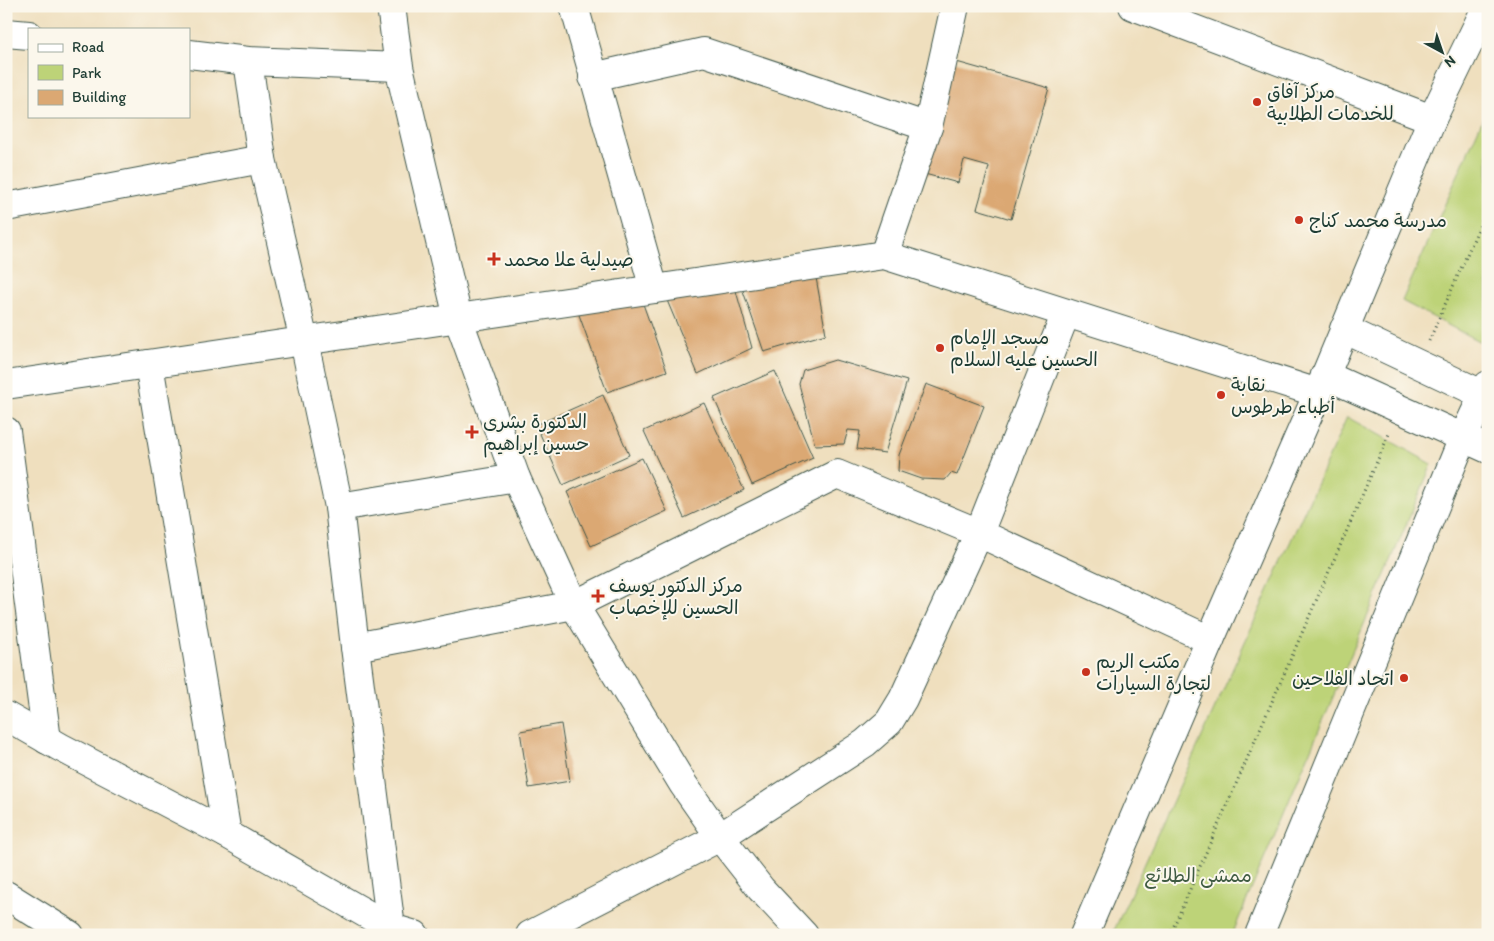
<svg xmlns="http://www.w3.org/2000/svg" width="1494" height="941" font-family="Itim,'Playpen Sans Arabic',sans-serif">
<style>
.green{fill:#bdd378;stroke:#6e8856}
.building{fill:#dba873}
.lines{fill:none;stroke-linecap:round;stroke-linejoin:round}
.minor-casing{stroke:#3e5549;stroke-width:30}
.major-casing{stroke:#3e5549;stroke-width:30}
.path{stroke:#3e5549;stroke-width:3;stroke-dasharray:1 4;stroke-linecap:butt}
.minor{stroke:#fff;stroke-width:28}
.major{stroke:#fff;stroke-width:28}
.poi-dot{fill:#c8321e;stroke:#fbf7ec;stroke-width:2}
.labels{text-anchor:middle;dominant-baseline:central;stroke-width:4;stroke-linejoin:round;paint-order:stroke}
.poi-label{font-size:19px;fill:#1f3d34;stroke:#fbf7ec;text-anchor:start}
.park-label{font-size:19px;fill:#3f5b42;stroke:#fbf7ec}
</style>
<rect width="100%" height="100%" fill="#fbf7ec"/>
<filter id="ink" filterUnits="userSpaceOnUse"><feTurbulence type="fractalNoise" baseFrequency=".02" numOctaves="2"/><feDisplacementMap in="SourceGraphic" scale="10" xChannelSelector="R" yChannelSelector="G"/><feConvolveMatrix kernelMatrix="1 2 1 2 8 2 1 2 1" color-interpolation-filters="sRGB"/></filter>
<filter id="wash" filterUnits="userSpaceOnUse"><feTurbulence type="fractalNoise" baseFrequency=".0096" numOctaves="4" result="noise"/><feDisplacementMap in="SourceGraphic" scale="20" xChannelSelector="R" yChannelSelector="G"/><feGaussianBlur stdDeviation="1.12" result="paint"/><feColorMatrix in="noise" values="0 0 0 0 0 0 0 0 0 0 0 0 0 0 0 0 0 1.4 0 .05"/><feComposite in="paint" operator="in"/></filter>
<g filter="url(#wash)">
<rect width="100%" height="100%" fill="#efdfbe"/>
<g class="green">
<path d="M1488,107V346L1402,301Z"/>
<path d="M1347,417L1432,464L1232,935H1112Z"/>
</g>
<g id="blocks">
<g class="building">
<path d="M953,61L1049,88L1011,219L977,209L989,167L964,160L958,183L921,173Z"/>
<path d="M815,272L826,334L764,352L741,285Z"/>
<path d="M638,290L667,371L607,392L578,312Z"/>
<path d="M736,291L752,348L698,374L666,298Z"/>
<path d="M835,360L907,381L885,453L857,449L860,431L848,430L844,444L815,445L799,384L803,370Z"/>
<path d="M775,371L813,458L752,485L714,398Z"/>
<path d="M926,384L984,406L957,475L951,473L945,480L921,479L898,471L899,455Z"/>
<path d="M603,395L629,455L563,485L536,425Z"/>
<path d="M704,403L744,490L684,518L644,431Z"/>
<path d="M642,458L667,511L591,546L567,492Z"/>
<path d="M561,724L570,781L529,788L520,731Z"/>
</g>
</g>
</g>
<g filter="url(#ink)">
<use href="#blocks" fill-opacity="0" stroke="#3e5549" stroke-width="1"/>
<g class="lines">
<defs>
<g id="minor">
<path d="M391,6L399,67L458,318L516,478L574,605L683,784L720,837L761,889L804,935"/>
<path d="M574,6L654,289"/>
<path d="M1133,6L1432,119"/>
<path d="M6,33L29,35"/>
<path d="M189,54L248,61L399,67"/>
<path d="M248,61L262,159L304,341L339,507L355,647L391,928"/>
<path d="M593,77L704,52L928,127"/>
<path d="M6,207L262,159"/>
<path d="M884,255L928,127L955,6"/>
<path d="M1344,329L1488,397"/>
<path d="M149,364L227,834"/>
<path d="M1325,375L1488,449"/>
<path d="M6,385L884,255L1318,393"/>
<path d="M6,431L47,740"/>
<path d="M339,507L516,478"/>
<path d="M355,647L574,605L837,474L979,533L1210,640"/>
<path d="M6,716L60,747L227,834L391,928L415,935"/>
<path d="M530,935L720,837L865,743L889,722L903,699L979,533L1066,313"/>
<path d="M1084,935L1210,640L1318,393L1432,119L1487,6"/>
<path d="M1259,935L1463,438L1488,385"/>
</g>
<path id="major" d="M6,895L70,935"/>
</defs>
<use href="#minor" class="minor-casing"/>
<use href="#major" class="major-casing"/>
<g class="path">
<path d="M1429,341L1488,207"/>
<path d="M1170,935L1389,434"/>
</g>
<use href="#minor" class="minor"/>
<use href="#major" class="major"/>
</g>
</g>
<g class="poi-dot">
<circle cx="1257" cy="102" r="5"/>
<circle cx="1299" cy="220" r="5"/>
<path d="M491.5 251.5h5v5h5v5h-5v5h-5v-5h-5v-5h5z"/>
<circle cx="940" cy="348" r="5"/>
<circle cx="1221" cy="395" r="5"/>
<path d="M469.5 424.5h5v5h5v5h-5v5h-5v-5h-5v-5h5z"/>
<path d="M595.5 588.5h5v5h5v5h-5v5h-5v-5h-5v-5h5z"/>
<circle cx="1086" cy="672" r="5"/>
<circle cx="1404" cy="678" r="5"/>
</g>
<g class="labels">
<g class="poi-label">
<text x="1267" y="91">مركز آفاق<tspan x="1267" dy="22">للخدمات الطلابية</tspan></text>
<text x="1309" y="220">مدرسة محمد كناج</text>
<text x="504" y="259">صيدلية علا محمد</text>
<text x="950" y="337">مسجد الإمام<tspan x="950" dy="22">الحسين عليه السلام</tspan></text>
<text x="1231" y="384">نقابة<tspan x="1231" dy="22">أطباء طرطوس</tspan></text>
<text x="483" y="421">الدكتورة بشرى<tspan x="483" dy="22">حسين إبراهيم</tspan></text>
<text x="609" y="585">مركز الدكتور يوسف<tspan x="609" dy="22">الحسين للإخصاب</tspan></text>
<text x="1096" y="661">مكتب الريم<tspan x="1096" dy="22">لتجارة السيارات</tspan></text>
<text x="1394" y="678" text-anchor="end">اتحاد الفلاحين</text>
</g>
<g class="park-label">
<text x="1198" y="875">ممشى الطلائع</text>
</g>
</g>
<rect width="1494" height="941" fill="none" stroke="#fbf7ec" stroke-width="25"/>
<rect x="28" y="28" width="162" height="90" fill="#fbf7ec" stroke="#a3ada2"/>
<rect x="38" y="44" width="25" height="8" fill="#ffffff" stroke="#a3ada2"/>
<text x="72" y="52" font-size="15" fill="#1f3d34">Road</text>
<rect x="38" y="65" width="25" height="15" fill="#bdd378" stroke="#a3ada2"/>
<text x="72" y="78" font-size="15" fill="#1f3d34">Park</text>
<rect x="38" y="90" width="25" height="15" fill="#dba873" stroke="#a3ada2"/>
<text x="72" y="102" font-size="15" fill="#1f3d34">Building</text>
<g transform="translate(1442 52) rotate(140)" stroke="#fbf7ec" stroke-width="4" paint-order="stroke">
<path d="M0-4L9 19L0 12L-9 19Z" fill="#1f3d34"/>
<text y="-8" font-size="14" font-weight="bold" text-anchor="middle" fill="#1f3d34">N</text>
</g>
</svg>
